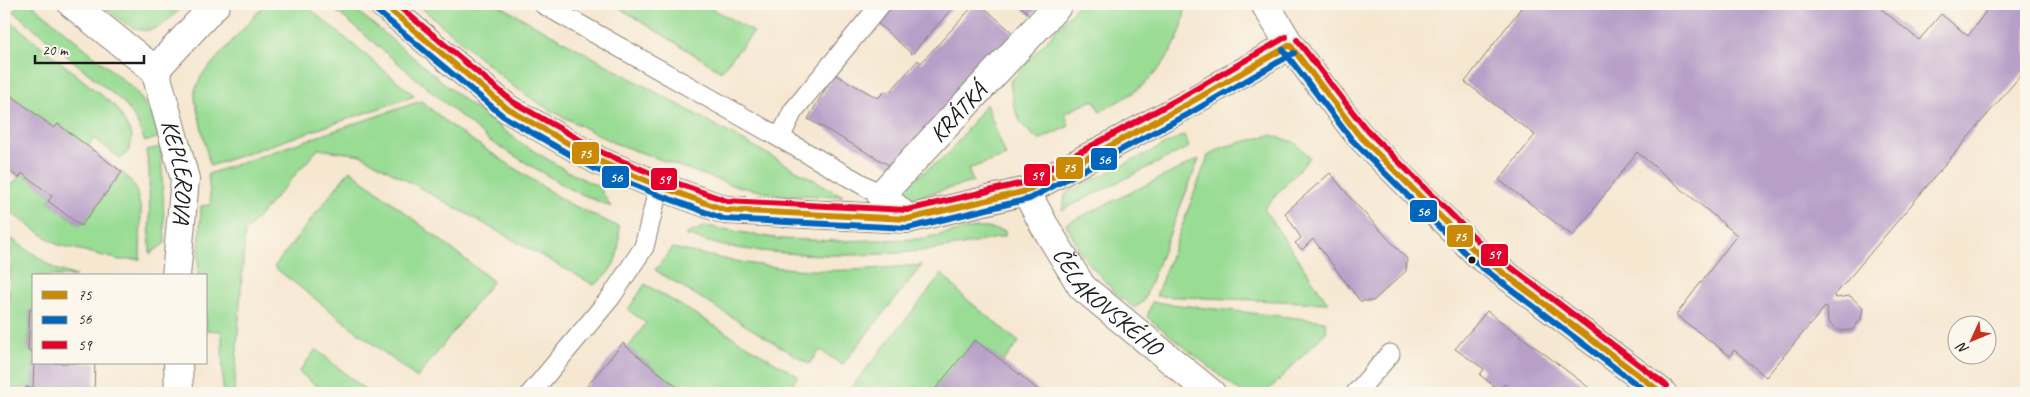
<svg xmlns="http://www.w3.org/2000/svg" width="2030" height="397" font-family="Caveat,sans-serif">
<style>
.green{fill:#99dc94;stroke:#5a7c58}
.building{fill:#b79fc8}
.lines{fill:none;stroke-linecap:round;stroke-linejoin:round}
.lane-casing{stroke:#898276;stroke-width:21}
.street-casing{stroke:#898276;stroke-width:30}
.secondary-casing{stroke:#898276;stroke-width:30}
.lane{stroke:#fff;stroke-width:19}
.street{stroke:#fff;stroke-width:28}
.secondary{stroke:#fff;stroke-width:28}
.bus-1-casing{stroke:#fbf7ec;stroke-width:10}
.bus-2-casing{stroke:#fbf7ec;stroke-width:10}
.bus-3-casing{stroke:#fbf7ec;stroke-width:10}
.bus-1{stroke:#cb8a06;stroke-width:6}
.bus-2{stroke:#0065bd;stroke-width:6}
.bus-3{stroke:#e4002b;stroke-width:6}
.bus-dot{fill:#1c1c1c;stroke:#fbf7ec;stroke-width:2}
.labels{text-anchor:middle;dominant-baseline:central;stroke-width:4;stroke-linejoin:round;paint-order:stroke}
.street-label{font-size:24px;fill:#1c1c1c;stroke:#fbf7ec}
.line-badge{stroke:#fbf7ec;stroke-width:2}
.badge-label{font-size:14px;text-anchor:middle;font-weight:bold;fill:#fff}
</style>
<rect width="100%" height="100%" fill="#fbf7ec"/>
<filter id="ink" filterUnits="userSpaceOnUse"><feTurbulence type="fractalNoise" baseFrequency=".02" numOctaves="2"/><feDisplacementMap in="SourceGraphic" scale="10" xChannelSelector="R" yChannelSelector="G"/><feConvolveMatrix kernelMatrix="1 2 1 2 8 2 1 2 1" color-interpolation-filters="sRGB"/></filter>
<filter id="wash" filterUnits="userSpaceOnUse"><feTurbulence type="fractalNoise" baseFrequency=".0096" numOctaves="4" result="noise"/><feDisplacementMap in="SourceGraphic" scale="20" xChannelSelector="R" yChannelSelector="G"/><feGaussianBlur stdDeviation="1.12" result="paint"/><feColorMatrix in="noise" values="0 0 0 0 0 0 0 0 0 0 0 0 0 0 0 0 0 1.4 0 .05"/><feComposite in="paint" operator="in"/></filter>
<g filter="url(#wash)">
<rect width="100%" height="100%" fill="#f6e7d1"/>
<g class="green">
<path d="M19,4H32L135,90L151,113L159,137L145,142L136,120L124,103L13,11Z"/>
<path d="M100,4H184C148,45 137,33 100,4Z"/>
<path d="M265,4H304L415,96L210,166L195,99V90L202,75Z"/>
<path d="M328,4H349L469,104L521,143L567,171L599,187L611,207L568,188L490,141Z"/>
<path d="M417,4H497L843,196L779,195L732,185L614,143L548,109L513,86Z"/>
<path d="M613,4H704L754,32L721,71Z"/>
<path d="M1079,4H1185C1185,37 1163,70 1137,90C1126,98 1112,104 1100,112L1094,100L1065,113L1069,126L1039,140C1015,123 1014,109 1010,82Z"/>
<path d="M4,16L117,108L132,136L130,149L121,159L94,138L88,147L58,124L54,128L4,90Z"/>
<path d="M421,101L455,129L566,202L619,227C620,253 617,269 594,285L361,155L318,149L245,232L234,393H223L222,331L206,330V276H198L201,206L211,205L208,174Z"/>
<path d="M986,104L1006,156L968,169L973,182L895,203L891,197L949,153Z"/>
<path d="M1184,135L1189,147L1062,210L1066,193Z"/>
<path d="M1271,135L1294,142L1310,157L1264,209L1328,303L1156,296L1208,156L1223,147Z"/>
<path d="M161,147L165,243L150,254L149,169L146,150Z"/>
<path d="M1199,159L1143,302L1134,308L1115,293L1082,255L1066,224Z"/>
<path d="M350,170L493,281L417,378L274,267Z"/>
<path d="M122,172L135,186L141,210L140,259L120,260L56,244L4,208V194L22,173L52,196L48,201L81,226Z"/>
<path d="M706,226L780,239L838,241L918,239L974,228H987L1005,231V236C918,258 818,260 729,247C714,244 699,239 685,235Z"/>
<path d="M12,239L55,269L76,276H34V310H30L28,350L34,351L33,388L4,389Z"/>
<path d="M673,248C713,257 754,266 795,269C837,273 880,268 922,265L842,365L820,350L809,364L655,270Z"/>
<path d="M942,274L964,297L1019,342L1003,362L975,340L932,393H847Z"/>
<path d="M645,284L798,376L787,393H685L628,348L646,323L628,310Z"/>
<path d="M1152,302L1325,321L1327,331L1266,393H1242L1147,317Z"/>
<path d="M316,349L369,393H325L299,372Z"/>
</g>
<g id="blocks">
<g class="building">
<path d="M890,4H956L912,54L875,21Z"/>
<path d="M975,4H980L1014,34L894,168L808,119L834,74L878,98L884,92L891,91L918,60L921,63Z"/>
<path d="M1017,4H1042L1031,16Z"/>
<path d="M1524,4H1875L1919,40L1941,14L1968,36L1991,4H2026V69L1834,296L1836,298L1850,296L1863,307L1861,319L1852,330L1839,331L1828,322L1827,308L1825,307L1766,377L1734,350L1730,356L1676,315L1737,235L1637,152L1573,236L1499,180L1535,135L1465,82Z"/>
<path d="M4,90L54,128L58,124L122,172L81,226L48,201L52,196L22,173L19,178L4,167Z"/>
<path d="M1330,173L1355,203L1407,259L1406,271L1373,301H1360L1313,239L1302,250L1295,243L1301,238L1285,213Z"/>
<path d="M30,309L34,310V351H28Z"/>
<path d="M1487,311L1550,358L1596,393H1515L1504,384L1499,390L1480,375L1484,369L1455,349Z"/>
<path d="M975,340L1014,370L1042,393H932Z"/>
<path d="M623,343L628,348L685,393H581Z"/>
<path d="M34,363H95L94,393H26V387L33,388Z"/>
</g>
</g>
</g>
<g filter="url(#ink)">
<use href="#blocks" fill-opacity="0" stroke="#898276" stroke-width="1"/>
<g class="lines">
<defs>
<g id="lane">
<path d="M543,4L881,195"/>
<path d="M780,138L793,111L881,4"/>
<path d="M531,393L611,297L644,247L659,186"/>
<path d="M1356,393L1390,354"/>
</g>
<g id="street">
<path id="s1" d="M72,4L155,70L185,179L176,276"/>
<path d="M383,4L508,109L599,161L659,186L725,210L908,219L1026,191L1186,105L1290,45"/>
<path d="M155,70L216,4"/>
<path id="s2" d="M1026,191L1044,225L1082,287L1211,393"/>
<path id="s3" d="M908,219L881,195L1059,4"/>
<path d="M178,363L179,393"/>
</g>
<path id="secondary" d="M1265,4L1290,45L1358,134L1477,253L1662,393"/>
</defs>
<use href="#lane" class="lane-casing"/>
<use href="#street" class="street-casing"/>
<use href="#secondary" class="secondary-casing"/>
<use href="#lane" class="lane"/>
<use href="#street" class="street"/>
<use href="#secondary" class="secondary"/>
<defs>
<g id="bus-1">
<path d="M383,4L508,109L599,161L659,186L725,210L908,219L1026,191L1186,105L1290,45"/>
<path d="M1290,45L1358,134L1477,253L1662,393"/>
</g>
<g id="bus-2">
<path d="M377,11L503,116L595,169L656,194L724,219L908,228L1029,199L1190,113L1294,53"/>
<path d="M1283,50L1352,140L1471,259L1648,393"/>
</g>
<g id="bus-3">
<path d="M396,4L513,102L603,153L662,178L727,201L907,210L1023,183L1182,97L1286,37"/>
<path d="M1297,40L1365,128L1483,246L1667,386"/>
</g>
</defs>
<use href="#bus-1" class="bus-1-casing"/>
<use href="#bus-2" class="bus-2-casing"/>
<use href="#bus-3" class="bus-3-casing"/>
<use href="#bus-1" class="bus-1"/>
<use href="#bus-2" class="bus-2"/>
<use href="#bus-3" class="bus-3"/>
</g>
</g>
<circle class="bus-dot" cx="1472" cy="260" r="4.5"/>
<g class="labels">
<g class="street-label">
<text stroke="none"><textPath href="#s3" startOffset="149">KRÁTKÁ</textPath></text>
<text stroke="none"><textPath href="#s1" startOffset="211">KEPLEROVA</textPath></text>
<text stroke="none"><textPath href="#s2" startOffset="139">ČELAKOVSKÉHO</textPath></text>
</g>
</g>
<g class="line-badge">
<rect x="571" y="141" width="29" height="24" rx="5" fill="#cb8a06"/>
<rect x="1090" y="147" width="28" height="24" rx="5" fill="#0065bd"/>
<rect x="1055" y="156" width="29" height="24" rx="5" fill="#cb8a06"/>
<rect x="1023" y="163" width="28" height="24" rx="5" fill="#e4002b"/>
<rect x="601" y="165" width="29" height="24" rx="5" fill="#0065bd"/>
<rect x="650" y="167" width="28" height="24" rx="5" fill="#e4002b"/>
<rect x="1409" y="199" width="29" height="24" rx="5" fill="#0065bd"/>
<rect x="1446" y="224" width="28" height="24" rx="5" fill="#cb8a06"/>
<rect x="1480" y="243" width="29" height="24" rx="5" fill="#e4002b"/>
</g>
<g class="badge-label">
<text x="585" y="158">75</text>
<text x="1104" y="164">56</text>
<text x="1069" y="172">75</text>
<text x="1037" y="180">59</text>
<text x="616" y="182">56</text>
<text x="664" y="184">59</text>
<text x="1423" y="216">56</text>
<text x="1460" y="241">75</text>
<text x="1494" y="259">59</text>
</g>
<rect width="2030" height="397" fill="none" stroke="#fbf7ec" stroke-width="20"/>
<rect x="32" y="274" width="175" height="90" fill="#fbf7ec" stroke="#a29f99"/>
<rect x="42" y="291" width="25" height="8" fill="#cb8a06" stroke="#a29f99"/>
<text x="78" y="300" font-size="15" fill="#1c1c1c">75</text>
<rect x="42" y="316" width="25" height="8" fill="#0065bd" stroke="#a29f99"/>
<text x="78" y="324" font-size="15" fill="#1c1c1c">56</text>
<rect x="42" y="341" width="25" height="8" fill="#e4002b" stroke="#a29f99"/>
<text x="78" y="350" font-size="15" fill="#1c1c1c">59</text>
<g transform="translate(1972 340) rotate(226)"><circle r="24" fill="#fbf7ec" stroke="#a29f99"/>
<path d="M0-4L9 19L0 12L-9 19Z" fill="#c8321e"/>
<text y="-8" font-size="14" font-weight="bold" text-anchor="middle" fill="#1c1c1c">N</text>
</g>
<path d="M35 55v8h109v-8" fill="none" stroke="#1c1c1c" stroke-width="2.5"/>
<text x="42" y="55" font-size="15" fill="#1c1c1c" stroke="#fbf7ec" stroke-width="4" paint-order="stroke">20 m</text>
</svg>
